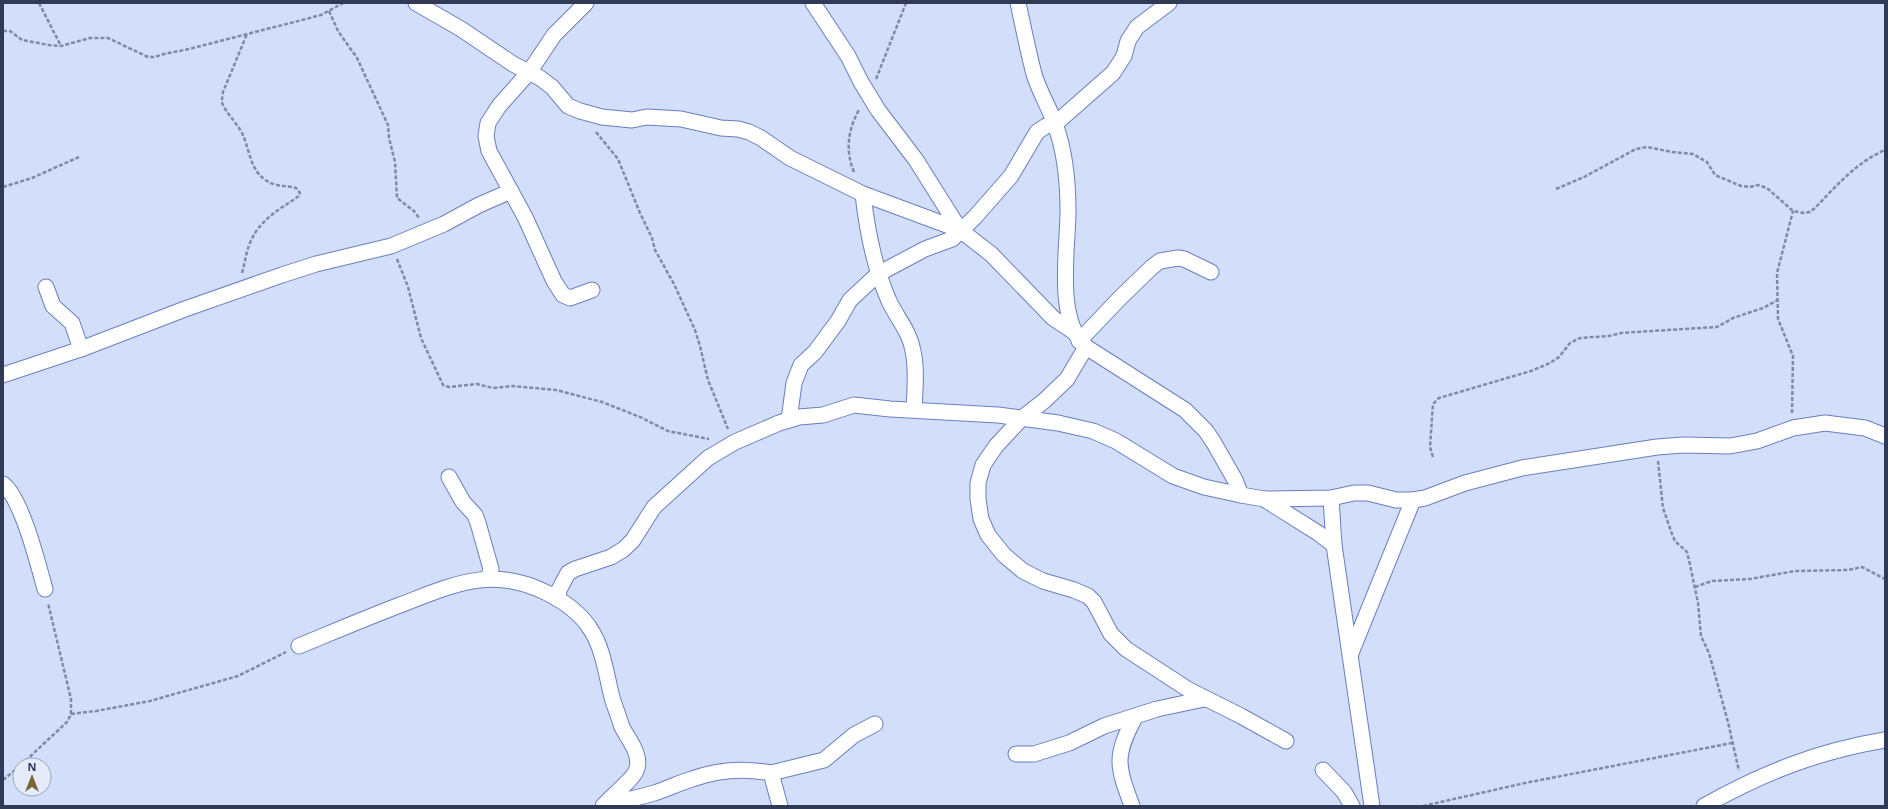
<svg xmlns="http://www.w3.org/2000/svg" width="1888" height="809" font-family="'Noto Sans',sans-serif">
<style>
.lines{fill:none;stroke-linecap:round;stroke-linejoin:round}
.minor-casing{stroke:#697fc0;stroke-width:17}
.path{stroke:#808aa6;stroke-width:2.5;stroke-dasharray:4 2;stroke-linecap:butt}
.minor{stroke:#fff;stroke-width:15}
</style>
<rect width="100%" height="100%" fill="#d3defa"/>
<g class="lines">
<defs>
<g id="minor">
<path d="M416,3L461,29L513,64L540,78L552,87L568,106L580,111L602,117L632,120L647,117L681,119L721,128L738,129L749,132L761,138L790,158L863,194L960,230L991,254L1053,318L1074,332"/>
<path d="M586,3L554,35L530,71L499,106L488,123L486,136L489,151L525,217L554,281L563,295L570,298L592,290"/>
<path d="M813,3L848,56L861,82L878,110L916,160L960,230"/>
<path d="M1018,3C1023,26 1028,51 1034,74C1039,91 1049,107 1055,124C1065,151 1068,182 1068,211C1068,248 1055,320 1086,347L1185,410L1206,431L1214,443L1235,480L1241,495L1264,499L1318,533L1334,545L1372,806"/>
<path d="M863,194C867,231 874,267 889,301C897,318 910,332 913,351C917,369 915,390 914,409"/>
<path d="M46,287L53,306L72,323L81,349"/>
<path d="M1079,341L1120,298L1152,267L1160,261L1178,258L1184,259L1211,272"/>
<path d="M1086,347L1067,379L1044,401L1022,418L996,446L983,465L978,483V499L981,519L988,535L1004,555L1023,571L1043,581L1074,590L1088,596L1094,602L1111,634L1126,649L1189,690L1241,716L1286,741"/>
<path d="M3,375L81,349L185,309L282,275L316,264L391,246L444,224L479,205L511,191"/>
<path d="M789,420L794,383L801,365L815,352L838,321L850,300L878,274L925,249L952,239L975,217L1011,176L1037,132L1046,126L1055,124L1113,73L1124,56L1128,41L1137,27L1169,3"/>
<path d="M449,477L463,502L475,515L478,523L491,569L488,579"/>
<path d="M3,484C22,499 38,564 45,589"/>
<path d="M1331,498L1334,545"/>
<path d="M1264,499L1331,498L1354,493H1368L1396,500H1413L1425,498L1465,483L1522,468L1657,447L1683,445L1730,446L1757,441L1793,428L1825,423L1865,428L1885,436"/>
<path d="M558,599L559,590L568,573L575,569L611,557L624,549L633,540L654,507L708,458L735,442L779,423L799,417L823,415L854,405L890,409L998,415L1058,423L1093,431L1116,441L1173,476L1204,487L1241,495"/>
<path d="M299,646C333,632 366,618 400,605C453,585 492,565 547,593C563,601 579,612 589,627C604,648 606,676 613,701C616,709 619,718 622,727C628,739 643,756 636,771C633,779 610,798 603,806"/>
<path d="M1351,653L1413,500"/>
<path d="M1016,754H1034L1069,743L1104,726L1157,709L1204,699"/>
<path d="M1323,770L1344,792L1352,806"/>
<path d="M771,773L824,760L854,735L875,724"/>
<path d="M606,806C622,800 638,798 654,793C667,789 679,783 692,779C717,770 745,768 771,773L780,806"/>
<path d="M1132,806C1117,765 1114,757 1135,717"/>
<path d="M1704,806C1763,773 1818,751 1885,740"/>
</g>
</defs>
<use href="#minor" class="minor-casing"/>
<g class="path">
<path d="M39,3L61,46"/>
<path d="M329,11L338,31L357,58L388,125L389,138L395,162L397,198L414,211L420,219"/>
<path d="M3,31H10L22,40L49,45L61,46L90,38H108L148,57H155L164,54L189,49L302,20L321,15L343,3"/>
<path d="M876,79L906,3"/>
<path d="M596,132L618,159L640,213L652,238L655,250L674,284L695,330L700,346L708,380L728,429"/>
<path d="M854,172C845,151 848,129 859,110"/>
<path d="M3,187L32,178L79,157"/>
<path d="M1556,189L1584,177L1636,149L1647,147L1672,152L1693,154L1707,162L1715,175L1741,186L1750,187L1758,185L1767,188L1793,211L1803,213L1810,212L1815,208C1836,186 1857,162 1885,150"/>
<path d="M397,259L408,287L421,338L443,385L449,387L477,384L493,388L512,386L556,390L602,402L640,417L668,431L709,439"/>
<path d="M242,273C245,263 246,252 250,243C259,220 280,209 299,196L300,193L296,188C285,185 274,187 264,179C250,169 249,147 242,133C236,122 229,116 224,107C221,103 222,98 223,92L247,34"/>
<path d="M1792,413L1793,356L1778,319L1777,273L1793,211"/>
<path d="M1433,457L1430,447L1433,404L1439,398L1531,371L1550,363L1559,357L1570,343L1580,338L1609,336L1621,333L1717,327L1733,318L1763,308L1778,300"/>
<path d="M1658,461L1663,508L1672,534L1675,541L1687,552L1689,560L1698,603L1701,636L1709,653L1728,722L1739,771"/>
<path d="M1695,587L1712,581L1750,579L1795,571L1848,570L1862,567L1885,579"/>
<path d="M71,714L96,711L150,701L238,676L286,652"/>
<path d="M21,765L67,722L71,714V699L48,603"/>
<path d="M3,780L20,766"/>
<path d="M1423,806L1525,783L1732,743"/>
</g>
<use href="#minor" class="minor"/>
</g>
<rect width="1888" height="809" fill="none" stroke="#303956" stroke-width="8"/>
<g transform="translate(32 777)"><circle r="19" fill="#e5ebfa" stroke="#9da4b8"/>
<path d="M0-3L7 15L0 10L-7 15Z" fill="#7a6736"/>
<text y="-6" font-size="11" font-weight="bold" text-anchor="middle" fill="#303956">N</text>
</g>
</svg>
